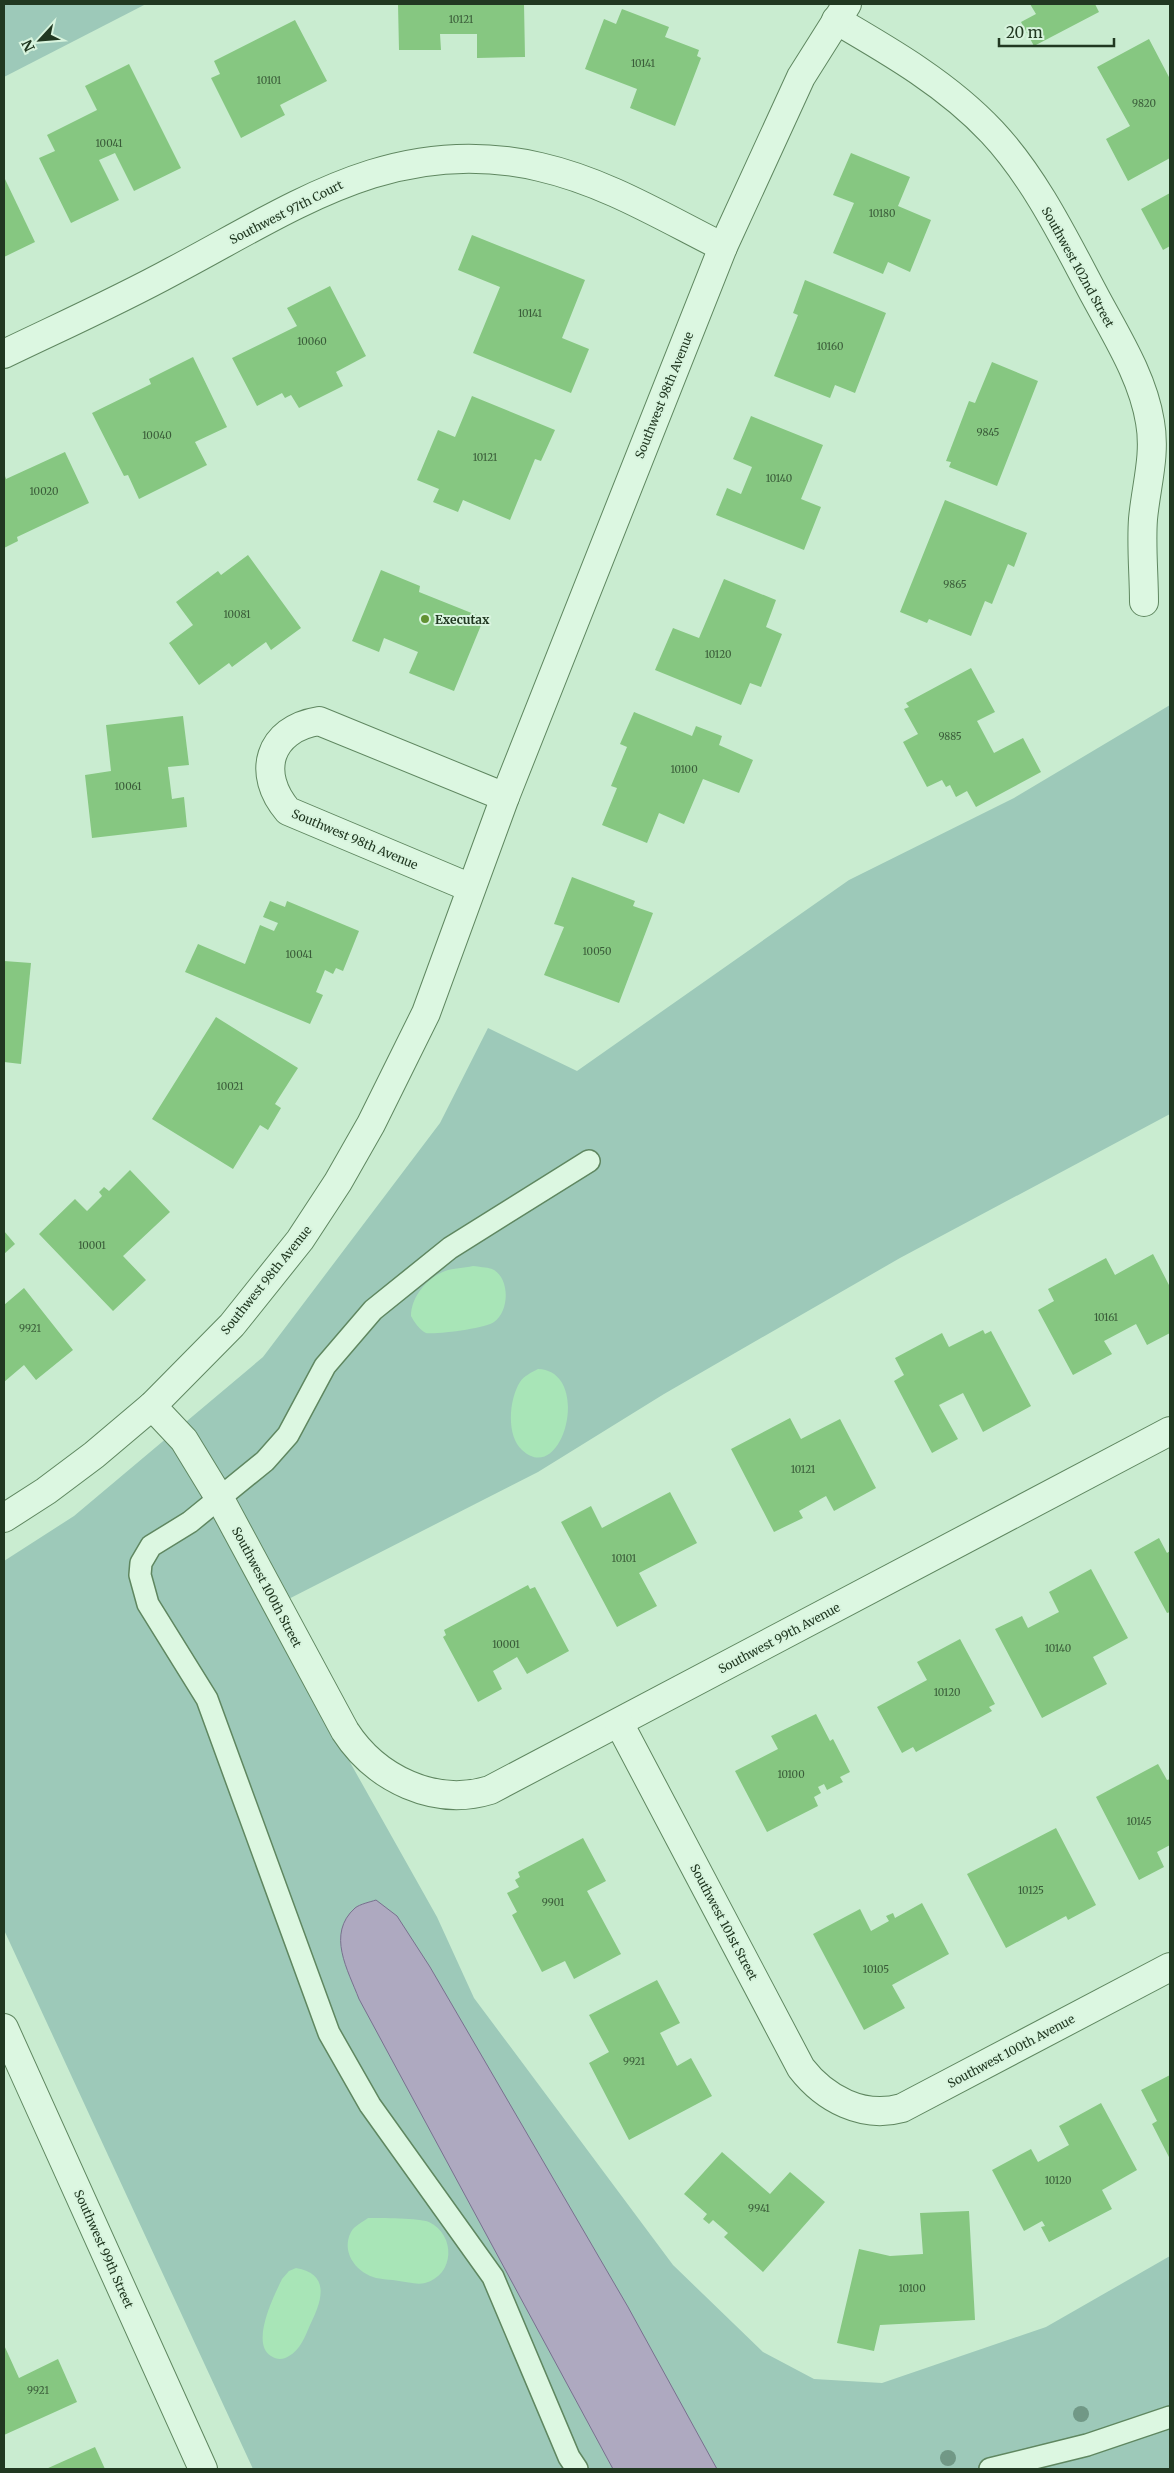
<svg xmlns="http://www.w3.org/2000/svg" width="1174" height="2473" font-family="Merriweather,serif">
<style>
.green{fill:#9dc9b9}
.sand{fill:#a8e5b7}
.water{fill:#aea9c0;stroke:#78708e}
.building{fill:#86c781}
.lines{fill:none;stroke-linecap:round;stroke-linejoin:round}
.lane-casing{stroke:#5f8760;stroke-width:24}
.street-casing{stroke:#5f8760;stroke-width:30}
.lane{stroke:#dcf7e1;stroke-width:21}
.street{stroke:#dcf7e1;stroke-width:28}
.tree{fill:#719886}
.poi-dot{fill:#629233;stroke:#d8f4de;stroke-width:2}
.labels{text-anchor:middle;dominant-baseline:central;stroke-width:4;stroke-linejoin:round;paint-order:stroke}
.number-label{font-size:10px;fill:#3a5c39}
.street-label{font-size:12px;fill:#213821;stroke:#d8f4de}
.poi-label{font-size:12px;font-weight:bold;fill:#213821;stroke:#d8f4de;text-anchor:start}
</style>
<rect width="100%" height="100%" fill="#c9ecd0"/>
<g class="green">
<path d="M4,4H146L4,77Z"/>
<path d="M1170,705V1114L900,1258L664,1394L538,1472L265,1611L437,1917L474,1998L673,2265L763,2352L814,2379L882,2383L1046,2327L1170,2256V2469H253L4,1930V1561L74,1516L263,1357L440,1123L488,1028L577,1071L849,880L1014,798Z"/>
</g>
<g class="sand">
<path d="M473,1266C479,1267 486,1267 492,1269C510,1277 510,1311 494,1322C487,1328 435,1335 426,1333C420,1330 414,1322 411,1316C411,1297 427,1278 445,1271C453,1268 464,1268 473,1266Z"/>
<path d="M538,1369C593,1371 563,1488 522,1450C506,1436 509,1399 520,1382C524,1376 532,1372 538,1369Z"/>
<path d="M368,2218C380,2218 420,2218 429,2222C456,2235 455,2275 425,2283C417,2285 407,2282 399,2281C391,2279 381,2280 373,2277C355,2271 341,2251 351,2232C354,2226 363,2222 368,2218Z"/>
<path d="M296,2268C332,2274 321,2303 310,2325C305,2337 300,2350 289,2356C283,2360 277,2360 271,2356C250,2343 274,2296 282,2279L289,2271Z"/>
</g>
<path class="water" d="M376,1900L397,1916L430,1967L628,2307L717,2469H613L359,1999C348,1970 326,1934 355,1908C360,1904 370,1902 376,1900Z"/>
<g class="building">
<path d="M398,4H524L525,57L477,58V34H440L441,50H399Z"/>
<path d="M1030,4H1095L1099,12L1034,46L1021,22L1036,14Z"/>
<path d="M622,9L669,27L665,37L699,50L697,56L701,58L675,126L630,108L637,89L585,69L604,19L616,24Z"/>
<path d="M295,20L327,81L280,105L285,115L241,138L211,78L220,74L214,61Z"/>
<path d="M1149,39L1170,79V158L1128,181L1106,139L1130,126L1097,67Z"/>
<path d="M129,64L181,168L134,191L115,153L99,160L119,200L71,223L39,158L55,151L47,135L97,110L85,86Z"/>
<path d="M851,153L910,177L898,206L931,220L910,272L888,262L883,274L833,253L854,203L833,195Z"/>
<path d="M4,177L35,242L4,257Z"/>
<path d="M1170,193V246L1163,250L1141,209Z"/>
<path d="M472,235L585,280L562,338L589,349L571,393L473,353L500,287L458,270Z"/>
<path d="M805,280L886,313L855,393L835,385L830,398L774,376L798,315L793,313Z"/>
<path d="M330,286L366,356L336,372L343,386L299,408L291,395L285,398L282,393L257,406L232,358L297,326L287,308Z"/>
<path d="M193,357L227,427L195,442L207,465L139,499L128,475L124,476L92,413L151,384L149,379Z"/>
<path d="M992,362L1038,381L997,486L949,467L951,462L946,461L969,401L975,403Z"/>
<path d="M472,396L555,430L541,461L535,459L510,520L463,500L458,512L433,502L439,489L417,480L438,430L455,437Z"/>
<path d="M751,416L823,445L801,499L821,507L804,550L716,515L727,488L741,494L752,467L733,459Z"/>
<path d="M65,452L89,503L17,537L18,541L4,548V473L6,479Z"/>
<path d="M945,500L1027,533L1014,567L1008,564L992,604L985,601L971,636L929,619L927,623L900,612Z"/>
<path d="M248,555L301,628L271,650L266,642L232,667L229,663L199,685L169,643L193,625L176,602L218,571L221,575Z"/>
<path d="M381,570L420,586L419,592L484,618L454,691L409,673L418,652L384,638L379,652L352,641Z"/>
<path d="M724,579L776,600L766,627L782,634L761,687L750,683L741,705L655,670L673,628L699,638Z"/>
<path d="M971,668L995,712L977,721L994,753L1023,738L1041,772L976,807L967,791L956,797L950,785L946,787L942,780L927,787L903,742L918,734L904,709L909,707L906,703Z"/>
<path d="M634,712L692,736L696,726L722,736L719,745L753,760L739,793L703,779L684,824L659,813L647,843L602,825L617,788L611,786L627,747L620,744Z"/>
<path d="M183,716L189,765L168,767L172,799L184,797L187,827L92,838L85,775L111,771L106,725Z"/>
<path d="M572,877L635,901L633,906L653,913L619,1003L544,975L564,927L554,924Z"/>
<path d="M270,901L285,907L287,901L359,931L343,971L336,968L333,974L325,970L316,992L323,995L310,1024L185,972L198,944L245,964L260,925L274,931L278,923L263,917Z"/>
<path d="M4,961L31,963L21,1064L4,1062Z"/>
<path d="M216,1017L298,1068L275,1104L281,1108L268,1130L260,1125L233,1169L152,1119Z"/>
<path d="M130,1170L170,1212L123,1256L146,1280L113,1311L39,1234L75,1199L87,1211L102,1196L99,1192L104,1187L109,1191Z"/>
<path d="M4,1231L15,1244L4,1254Z"/>
<path d="M1153,1254L1170,1287V1333L1147,1345L1136,1324L1104,1341L1112,1354L1073,1375L1038,1310L1054,1301L1048,1289L1106,1258L1115,1275Z"/>
<path d="M24,1288L73,1350L36,1380L24,1365L4,1382V1305Z"/>
<path d="M983,1330L985,1334L991,1331L1031,1406L983,1432L963,1393L939,1405L958,1439L932,1453L894,1381L904,1375L895,1358L942,1333L949,1347Z"/>
<path d="M790,1418L801,1439L840,1419L876,1488L834,1511L826,1496L799,1511L803,1518L774,1532L731,1449Z"/>
<path d="M670,1492L697,1543L639,1573L657,1606L617,1627L561,1522L591,1506L602,1528Z"/>
<path d="M1159,1538L1167,1553L1170,1551V1612L1167,1613L1134,1552Z"/>
<path d="M1091,1569L1128,1638L1093,1657L1107,1684L1042,1718L995,1629L1022,1616L1028,1628L1059,1612L1049,1592Z"/>
<path d="M528,1585L530,1589L535,1587L569,1651L527,1674L517,1657L493,1671L502,1689L478,1702L443,1637L446,1635L444,1630Z"/>
<path d="M960,1639L995,1704L989,1707L992,1711L916,1752L913,1747L902,1753L877,1707L927,1680L917,1662Z"/>
<path d="M816,1714L830,1741L833,1739L850,1772L840,1777L843,1782L827,1790L824,1784L818,1787L821,1793L814,1797L818,1806L767,1832L735,1771L778,1749L771,1736Z"/>
<path d="M1158,1764L1167,1780L1170,1779V1845L1157,1852L1164,1867L1139,1880L1096,1797Z"/>
<path d="M1056,1828L1096,1905L1068,1920L1066,1916L1006,1948L967,1874Z"/>
<path d="M583,1838L606,1881L587,1891L621,1954L574,1979L565,1961L542,1972L512,1915L517,1912L507,1893L519,1887L515,1880L520,1877L518,1872Z"/>
<path d="M922,1903L949,1954L892,1985L905,2008L864,2030L813,1934L860,1909L871,1931L889,1921L886,1916L893,1913L895,1918Z"/>
<path d="M657,1980L680,2023L660,2033L677,2066L691,2058L712,2096L629,2140L589,2063L609,2052L589,2015Z"/>
<path d="M1170,2075V2159L1152,2124L1157,2121L1141,2090Z"/>
<path d="M1101,2103L1137,2170L1102,2190L1112,2209L1049,2242L1041,2227L1045,2226L1042,2221L1024,2231L992,2170L1031,2149L1038,2162L1069,2145L1059,2126Z"/>
<path d="M722,2152L770,2194L790,2172L825,2202L763,2272L724,2237L728,2233L713,2220L709,2224L703,2219L707,2214L684,2194Z"/>
<path d="M969,2211L975,2320L880,2325L874,2351L837,2343L859,2249L890,2256L923,2254L920,2213Z"/>
<path d="M4,2345L19,2378L58,2359L77,2402L4,2435Z"/>
<path d="M95,2447L105,2469H46Z"/>
</g>
<g class="lines">
<defs>
<g id="lane">
<path d="M577,2469L569,2457L493,2277L370,2105L329,2033L207,1699L148,1604L140,1575L141,1563L151,1546L190,1522L265,1461L288,1435L325,1366L373,1310L450,1248L589,1161"/>
<path d="M990,2469L1087,2445L1170,2417"/>
</g>
<g id="street">
<path d="M836,20C891,52 948,85 992,132C1036,179 1066,242 1096,298C1117,337 1143,378 1150,422C1156,455 1146,486 1143,519C1141,546 1144,575 1144,602"/>
<path d="M4,354C60,327 118,301 173,271C294,207 396,133 540,167C606,182 663,217 723,247"/>
<path d="M471,888L288,811C256,774 268,729 319,721L505,797"/>
<path d="M152,1406L184,1440L220,1499L345,1731C376,1779 435,1807 490,1790L1170,1431"/>
<path d="M4,1518L46,1491L94,1455L152,1406L232,1325L300,1240L338,1182L371,1124L426,1013L505,797L723,247L801,77L847,4"/>
<path d="M619,1723L801,2068C825,2099 863,2119 902,2108L1170,1967"/>
<path d="M4,2028L203,2469"/>
</g>
</defs>
<use href="#lane" class="lane-casing"/>
<use href="#street" class="street-casing"/>
<use href="#lane" class="lane"/>
<use href="#street" class="street"/>
</g>
<g class="tree">
<circle cx="1081" cy="2414" r="8"/>
<circle cx="948" cy="2458" r="8"/>
</g>
<circle class="poi-dot" cx="425" cy="619" r="5"/>
<g class="labels">
<g class="number-label">
<text x="461" y="19">10121</text>
<text x="643" y="63">10141</text>
<text x="269" y="80">10101</text>
<text x="1144" y="103">9820</text>
<text x="109" y="143">10041</text>
<text x="882" y="213">10180</text>
<text x="530" y="313">10141</text>
<text x="312" y="341">10060</text>
<text x="830" y="346">10160</text>
<text x="988" y="432">9845</text>
<text x="157" y="435">10040</text>
<text x="485" y="457">10121</text>
<text x="779" y="478">10140</text>
<text x="44" y="491">10020</text>
<text x="955" y="584">9865</text>
<text x="237" y="614">10081</text>
<text x="718" y="654">10120</text>
<text x="950" y="736">9885</text>
<text x="684" y="769">10100</text>
<text x="128" y="786">10061</text>
<text x="597" y="951">10050</text>
<text x="299" y="954">10041</text>
<text x="230" y="1086">10021</text>
<text x="92" y="1245">10001</text>
<text x="1106" y="1317">10161</text>
<text x="30" y="1328">9921</text>
<text x="803" y="1469">10121</text>
<text x="624" y="1558">10101</text>
<text x="506" y="1644">10001</text>
<text x="1058" y="1648">10140</text>
<text x="947" y="1692">10120</text>
<text x="791" y="1774">10100</text>
<text x="1139" y="1821">10145</text>
<text x="1031" y="1890">10125</text>
<text x="553" y="1902">9901</text>
<text x="876" y="1969">10105</text>
<text x="634" y="2061">9921</text>
<text x="1058" y="2180">10120</text>
<text x="759" y="2208">9941</text>
<text x="912" y="2288">10100</text>
<text x="38" y="2390">9921</text>
</g>
<g class="street-label">
<text transform="translate(286 212) rotate(-27)">Southwest 97th Court</text>
<text transform="translate(1078 267) rotate(61)">Southwest 102nd Street</text>
<text transform="translate(664 395) rotate(-68)">Southwest 98th Avenue</text>
<text transform="translate(355 839) rotate(23)">Southwest 98th Avenue</text>
<text transform="translate(266 1280) rotate(-51)">Southwest 98th Avenue</text>
<text transform="translate(267 1587) rotate(62)">Southwest 100th Street</text>
<text transform="translate(779 1638) rotate(-28)">Southwest 99th Avenue</text>
<text transform="translate(724 1922) rotate(62)">Southwest 101st Street</text>
<text transform="translate(1011 2051) rotate(-28)">Southwest 100th Avenue</text>
<text transform="translate(104 2249) rotate(66)">Southwest 99th Street</text>
</g>
<g class="poi-label">
<text x="435" y="619">Executax</text>
</g>
</g>
<rect width="1174" height="2473" fill="none" stroke="#213821" stroke-width="10"/>
<g transform="translate(40 40) rotate(244)" stroke="#d8f4de" stroke-width="4" paint-order="stroke">
<path d="M0-4L9 19L0 12L-9 19Z" fill="#213821"/>
<text y="-8" font-size="14" font-weight="bold" text-anchor="middle" fill="#213821">N</text>
</g>
<path d="M999 38v8h115v-8" fill="none" stroke="#213821" stroke-width="2.5"/>
<text x="1006" y="38" font-size="15" fill="#213821" stroke="#d8f4de" stroke-width="4" paint-order="stroke">20 m</text>
</svg>
